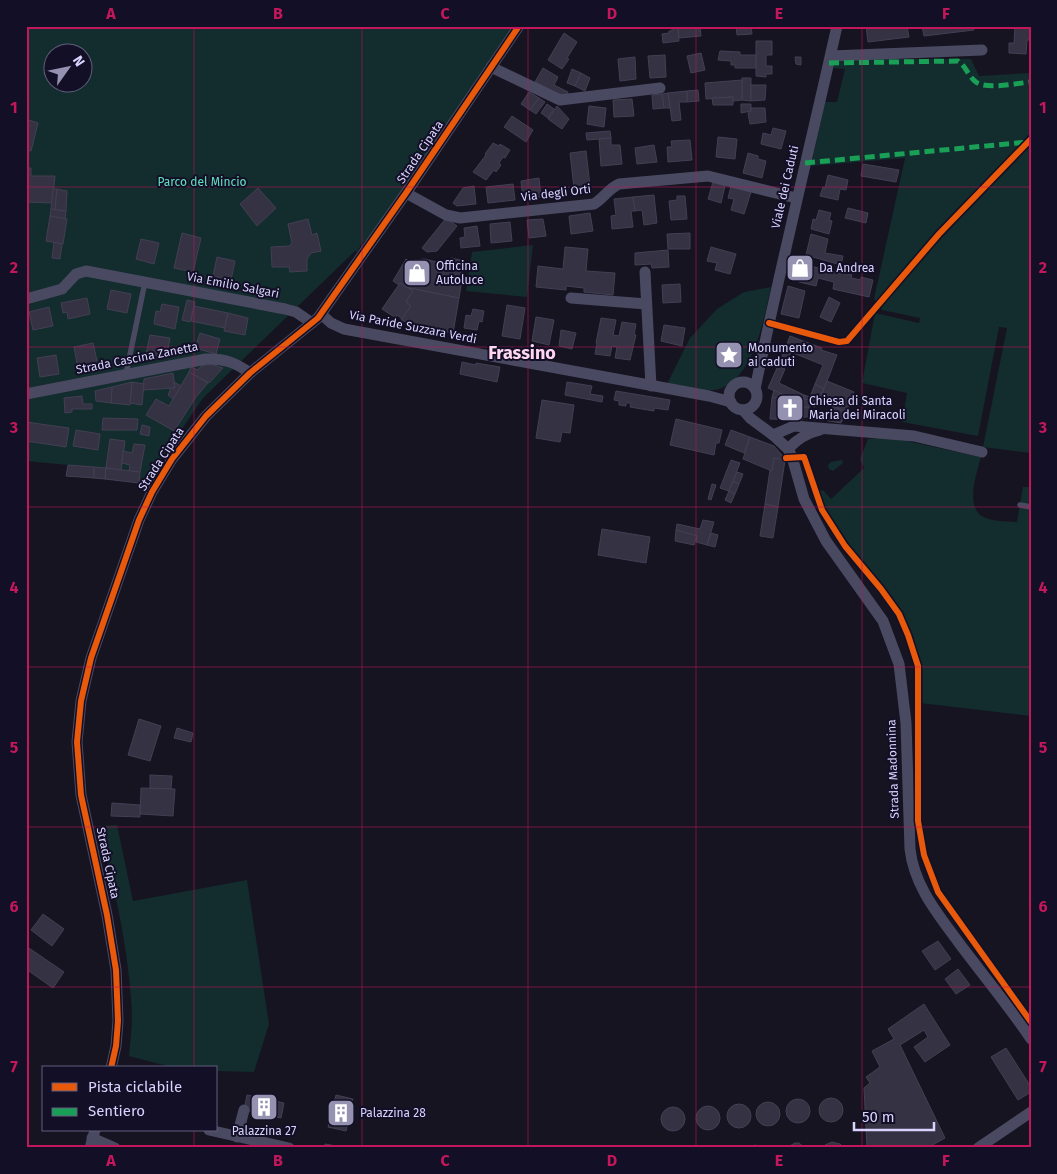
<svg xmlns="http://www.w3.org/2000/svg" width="1057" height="1174" font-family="'Fira Sans',sans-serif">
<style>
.green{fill:#132c2d;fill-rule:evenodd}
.building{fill:#343243;stroke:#433f54}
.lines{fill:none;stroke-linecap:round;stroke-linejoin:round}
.lane{stroke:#4a4962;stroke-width:5.5}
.street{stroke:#4a4962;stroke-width:11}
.quiet{stroke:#1a9f57;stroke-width:5;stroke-dasharray:10 5;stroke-linecap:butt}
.cycleway-casing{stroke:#130f26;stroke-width:9}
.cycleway{stroke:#e8590c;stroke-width:6}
.grid{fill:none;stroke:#c2185b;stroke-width:1;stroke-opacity:0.55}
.labels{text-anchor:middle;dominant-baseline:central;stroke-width:4;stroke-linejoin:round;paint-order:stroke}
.street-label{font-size:12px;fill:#d9d4ff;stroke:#130f26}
.park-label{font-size:12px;fill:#5fe0c0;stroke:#130f26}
.poi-label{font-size:12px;fill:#d9d4ff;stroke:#130f26;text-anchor:start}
.district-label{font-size:18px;font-weight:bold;fill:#ffd6f0;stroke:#130f26}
.neatline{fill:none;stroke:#c2185b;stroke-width:2}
.grid-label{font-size:16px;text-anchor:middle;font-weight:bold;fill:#c2185b}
</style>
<rect width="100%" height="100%" fill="#161421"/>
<g class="green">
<path d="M26,26H520L388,219L361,245L357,252L355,251L203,398L145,483L66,476L68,465L26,461ZM52,52H82V82H52Z"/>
<path d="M836,59H971L979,76L1031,73V453L983,447L1007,328L999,327L978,436L902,422L907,393L862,383L875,313L919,323L920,318L882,310L874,299L905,158L811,166L825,102H837L845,69L833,68Z"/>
<path d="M533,245L527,297L466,291L472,252Z"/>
<path d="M771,287C764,318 755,374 722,388C708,394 683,387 669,384L668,382L690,338L717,309L744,292Z"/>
<path d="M882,438L902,440L981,457C977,472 965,506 982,516C991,522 1006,521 1017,522L1023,487H1031V716L920,703C918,678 917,651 908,628C893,591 861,564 839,532C830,519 823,506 818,492L823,490L831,499L864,468L860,459L868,439Z"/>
<path d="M842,460L843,463L833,471L829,469L828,465L831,462Z"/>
<path d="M117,825L133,901L247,880L269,1024L254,1072L216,1071V1068H175L129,1056C131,1037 133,1018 131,999C127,941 113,883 100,826Z"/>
</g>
<g class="building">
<path d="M700,26L701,36L679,38L678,27Z"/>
<path d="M736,26H751L752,34L737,35Z"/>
<path d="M866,26H907L909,37L868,42Z"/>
<path d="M922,26H973L974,30L924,36Z"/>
<path d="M1015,26H1031V40H1027L1026,54L1009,53V43H1014Z"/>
<path d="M678,28L679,41L663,43L662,34L669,33V31H672V29Z"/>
<path d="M564,33L577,42L567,58L569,59L562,69L548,60Z"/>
<path d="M756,41H772V55H766V66H772V74H766V77L756,76Z"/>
<path d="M720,51L740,52V55H756V68H735V65H731V61L718,60Z"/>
<path d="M701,53L705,70L691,73L687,56Z"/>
<path d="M665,55L666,77L650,78L648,56Z"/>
<path d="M635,57L636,79L620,81L618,59Z"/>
<path d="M795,57H801V65L796,64Z"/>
<path d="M543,68L558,77L554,85L568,92L567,96L561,95L535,82Z"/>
<path d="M572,69L581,73L575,86L567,83Z"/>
<path d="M581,73L590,78L585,91L575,86Z"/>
<path d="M742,78H751V101L742,100Z"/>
<path d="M742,80V100L733,101V97L706,99L705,83Z"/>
<path d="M751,85H766L765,100L751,101Z"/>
<path d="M698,90L699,101L687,102V91Z"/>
<path d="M687,91V102H679L681,120L672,121L668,93Z"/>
<path d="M529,92L539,98L530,110L521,104Z"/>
<path d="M668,93L670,108H664L662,94Z"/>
<path d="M662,94L664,108L653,109L652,95Z"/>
<path d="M733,97V105H713L712,98Z"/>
<path d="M539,98L545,102L536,114L530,110Z"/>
<path d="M632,99L634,116L614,117L613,100Z"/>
<path d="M547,104L554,109L548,118L541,113Z"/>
<path d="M741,104H751V111L741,113Z"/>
<path d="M557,106L569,119L562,129L548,119Z"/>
<path d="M589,106L606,108L604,127L587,124Z"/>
<path d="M751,108H765L766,122L750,124L748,113L751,111Z"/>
<path d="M512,116L533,130L526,142L504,127Z"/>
<path d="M26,119L38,123L31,151L26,150Z"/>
<path d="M773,128L786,131L781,149L761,144L763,133L771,135Z"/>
<path d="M610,131L611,138L587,140L586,133Z"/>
<path d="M718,137L737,139L735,159L716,157Z"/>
<path d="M611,138V145H620L622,164L601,166L599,139Z"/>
<path d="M690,140L692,160L668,162L667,147H672L671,141Z"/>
<path d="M493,143L499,146L500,144L510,150L505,158L503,157L499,163L501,165L496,172L494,170L486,180L473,172L486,155L485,154Z"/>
<path d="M654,145L657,162L637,164L635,148Z"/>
<path d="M586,151L590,186L574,188L570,153Z"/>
<path d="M748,153L758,156V159L766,161L762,178L743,173Z"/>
<path d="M863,164L899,170L896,182L861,176Z"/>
<path d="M26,168H31V176H55L52,203L26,202Z"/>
<path d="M828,175L848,180L846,190L840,189L838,200L820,196L823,187L825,188Z"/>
<path d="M539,178L541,197L523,199L521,181Z"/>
<path d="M713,182L725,186L721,203L708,199Z"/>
<path d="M513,184L515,200L488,203L486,187Z"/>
<path d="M474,186L476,204L457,206L453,203L463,188Z"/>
<path d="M731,186L751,192L744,214L731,210L734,199L728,198Z"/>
<path d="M258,188L276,208L257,226L240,204Z"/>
<path d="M53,189H57L55,210L51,209Z"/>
<path d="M57,189L67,191L66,211L55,210Z"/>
<path d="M654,195L657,223L644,225L642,210L635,211L633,197Z"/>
<path d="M677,196H685L687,219L671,220L669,201L677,200Z"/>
<path d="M633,197L635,211H631L633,227L612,229L611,216L616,215L614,199Z"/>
<path d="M848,208L868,213L866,223L845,218Z"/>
<path d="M51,209L66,211L65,219L50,216Z"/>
<path d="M819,210L831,213L829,220L832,221L829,234L811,229L813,219L816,220Z"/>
<path d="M590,213L593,231L571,234L569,216Z"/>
<path d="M50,216L67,219L63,244L46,241Z"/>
<path d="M446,218L457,226L437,251L427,252L422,248Z"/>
<path d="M308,219L312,235L317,233L321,251L311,253L307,259V271L290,272L289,267H272L271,247L289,246L292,243L288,224Z"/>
<path d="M543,219L546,236L529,238L527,220Z"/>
<path d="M510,222L512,241L491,243L490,224Z"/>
<path d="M477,226L480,246L461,248L460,238L465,237L464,228Z"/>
<path d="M182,233L201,238L193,272L174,268Z"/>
<path d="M690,233V249H668L667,234Z"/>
<path d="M811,234L828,239L825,253L843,256L841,265L806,255Z"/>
<path d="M141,239L159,243L154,264L136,259Z"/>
<path d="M54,242L62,244L60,259L52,258Z"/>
<path d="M565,247L588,249L586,271L615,273L613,295L584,292V288L566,286V290L536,287L538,266L563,269Z"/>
<path d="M711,247L736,254L730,274L715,270L717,263L707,261Z"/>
<path d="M668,250L669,267L652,268L651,264L635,265V253Z"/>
<path d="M217,257L235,261L231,280L213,276Z"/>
<path d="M451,258L465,261L459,298L409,288L400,283L399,285L393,281L406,259L409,261L424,259L450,265Z"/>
<path d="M799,263L841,274V272L852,275L851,278L861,280V277L873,280L869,297L833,289L834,282L818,278L816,286L799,282L802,274L796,273Z"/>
<path d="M400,283L413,291L406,302L411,306L402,319L397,315L396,318L382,309Z"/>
<path d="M680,284L681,302L663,303L662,285Z"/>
<path d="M788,286L805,291L799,318L781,314Z"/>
<path d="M409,288L459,298L453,333L415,326L401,320L411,306L406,302L413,291Z"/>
<path d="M111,290L131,294L127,313L107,309Z"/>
<path d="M829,297L840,303L831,322L820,317Z"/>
<path d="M87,298L90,314L68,319L67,312L63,313L61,303Z"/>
<path d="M187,300L195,302L190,322L182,320Z"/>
<path d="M162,304L179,307L175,329L154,324L156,311L160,312Z"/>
<path d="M507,305L525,308L520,339L502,336Z"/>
<path d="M194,306L228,313L225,328L191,321Z"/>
<path d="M49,307L53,326L33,330L29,312Z"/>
<path d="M473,309L484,311L482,322L479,321L477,330L464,328L466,315L471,316Z"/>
<path d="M228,313L248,318L245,335L224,331Z"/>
<path d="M536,317L554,320L549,345L532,341Z"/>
<path d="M601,318L616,320L613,335L619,336L622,322L636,324L634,335H636L630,360L615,358L617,347L612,346L610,356L595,354L597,343H596Z"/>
<path d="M664,325L685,328L682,346L661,341Z"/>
<path d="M561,330L576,333L572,349L559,346Z"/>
<path d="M200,333L220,339L216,354L195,348Z"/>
<path d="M150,335L170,338L166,358L146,354Z"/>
<path d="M790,336L822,348L821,350L837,355L824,389L815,384L823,365L791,352L788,358L782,356Z"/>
<path d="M93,343L98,365L78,369L74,347Z"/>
<path d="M56,355L59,374L40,377L37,358Z"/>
<path d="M462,362L476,365V363L500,367L497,382L460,374Z"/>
<path d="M211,364L223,368L209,383L189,372L191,367L198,370L201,366Z"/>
<path d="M778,366L785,369L779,383L804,395L803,402L783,399L784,395L768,388Z"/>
<path d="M189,372L208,383L196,397L174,431L146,415L156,399L169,406Z"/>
<path d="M173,373L175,388L143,390L144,379Z"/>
<path d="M827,381L854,392L846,412L819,400Z"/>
<path d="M132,382L144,384L142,405L130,403Z"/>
<path d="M132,382L130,405L111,403L112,387Z"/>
<path d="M174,382L181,386L173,399L168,395L171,388H175Z"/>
<path d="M567,382L592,386L590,394L603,396L602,402L565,395Z"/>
<path d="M815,384L824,389L815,407L809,405L810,397Z"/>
<path d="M112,387L111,403L96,401L95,391Z"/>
<path d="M774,390L784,395L783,399L772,397Z"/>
<path d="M616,391L670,400L668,410L654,408V411L630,407L631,403H626V406L619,405V401L614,400Z"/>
<path d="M804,395L810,397V400L804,399Z"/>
<path d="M82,396L83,404H92V409H72V412L65,413L64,398Z"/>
<path d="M772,397L803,402V407H809L810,415L807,417H803L802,420L770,419Z"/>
<path d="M804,399L810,400L809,407H803Z"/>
<path d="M542,400L574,405L570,433L562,432L560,442L536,438Z"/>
<path d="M833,406L846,412L841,423L823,420L824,412L833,413Z"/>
<path d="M814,415L824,416L823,420H814Z"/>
<path d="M103,418L138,419L137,430H102Z"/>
<path d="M676,419L722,430L719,443H716L714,455L670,445Z"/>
<path d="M26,422L69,428L66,447L26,441Z"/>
<path d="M142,425L150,427L149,436L140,434Z"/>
<path d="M76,430L100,434L98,450L73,446Z"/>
<path d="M731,430L750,437L744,453L725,445Z"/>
<path d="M750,437L774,446L781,454L785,460L774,458L772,471L743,459Z"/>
<path d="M110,439L125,441L121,470L106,468Z"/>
<path d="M134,444L145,445L140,472L129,471L130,465L122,463L123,451L132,453Z"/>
<path d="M774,458L785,460L778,507L765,504L770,470L772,471Z"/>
<path d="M731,460L740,463L729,491L720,488Z"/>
<path d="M68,465L94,467V478L66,476Z"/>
<path d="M94,467L106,468L105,479L94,478Z"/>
<path d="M106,468L140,472L139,483L105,479Z"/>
<path d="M737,472L743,474L739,484L733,481Z"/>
<path d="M733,481L739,484L735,494L729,491Z"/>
<path d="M712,484L716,485L711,500L708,499Z"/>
<path d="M729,491L735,494L731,503L725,500Z"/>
<path d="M765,504L778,507L773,538L760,536Z"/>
<path d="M703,520L714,522L707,545L696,542L697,536L676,530L677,524L700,529Z"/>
<path d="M602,529L650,537L646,563L598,555Z"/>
<path d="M676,530L697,536L694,545L675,541Z"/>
<path d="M711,533L718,535L715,547L707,545Z"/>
<path d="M139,719L161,726L150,761L128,755Z"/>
<path d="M177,728L193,733L191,742L174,738Z"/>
<path d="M150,775L172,776L171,789L150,788Z"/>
<path d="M141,788L175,789L173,816L140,814Z"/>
<path d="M112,803L140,805V817L111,816Z"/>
<path d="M43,914L64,929L52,946L31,930Z"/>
<path d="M938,941L951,959L935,970L922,951Z"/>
<path d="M26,946L64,972L53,988L26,969Z"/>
<path d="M958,969L970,985L956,994L945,979Z"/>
<path d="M924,1004L950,1045L925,1062L914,1047L928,1037L924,1030L900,1045L945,1138L927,1148H867L864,1088L870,1083L866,1077L880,1067L872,1051L894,1039L888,1029Z"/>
<path d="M1006,1048L1031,1087V1092L1018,1100L991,1057Z"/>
<path d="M247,1095L284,1103L281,1118L244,1110Z"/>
<path d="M336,1095L353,1099L346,1131L328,1127Z"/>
<circle cx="831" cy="1110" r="12"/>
<circle cx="798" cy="1111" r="12"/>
<circle cx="768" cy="1114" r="12"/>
<circle cx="739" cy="1116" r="12"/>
<circle cx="708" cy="1118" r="12"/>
<circle cx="673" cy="1119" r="12"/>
<path d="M832,1142L840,1144L844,1148H823L825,1145Z"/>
<path d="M795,1143H799L805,1148H786Z"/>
<path d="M325,1144L342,1147V1148H324Z"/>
<path d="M755,1145L759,1146L763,1148H749Z"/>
</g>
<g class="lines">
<g class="lane">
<path d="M126,374L145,282"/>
<path d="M1020,505L1031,507"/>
</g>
<g class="street">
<path d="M831,56L982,50"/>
<path d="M491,67L560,100L660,88"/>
<path d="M406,193L446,215L460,218L594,204C604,198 608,189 619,184L708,176L796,198"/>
<path d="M645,272L651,386"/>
<path d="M571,298L646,304"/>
<path d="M26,299L62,289L76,274L86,271L285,309L296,312L312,323"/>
<path d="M321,314L331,323L344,329L709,396L731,402"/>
<circle cx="743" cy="396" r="14"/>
<path d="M755,389C780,268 810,147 837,26"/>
<path d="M26,394L206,359C224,358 236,363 250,373"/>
<path d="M743,410L750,418L773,435L788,449L792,457L804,499L826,541L883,621L899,664L906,723L910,849C914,886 938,914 959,943C983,975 1009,1006 1031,1039"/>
<path d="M773,435L794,426L914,436L982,452"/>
<path d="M788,449C797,439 807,433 820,430"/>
<path d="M111,1068L116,1046L118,1021L116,970L107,915L81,795L77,742L81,701L91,658L139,520L152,492L172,459L206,416L250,373L318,318L406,193L519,26"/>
<path d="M209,1130L289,1148"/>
<path d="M237,1137L244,1110"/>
<path d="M92,1138L115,1148"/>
<path d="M90,1148L95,1130"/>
<path d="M978,1148L1031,1112"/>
</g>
<g class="quiet">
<path d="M829,63L958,61C966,66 968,76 976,82C986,90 1018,83 1031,82"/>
<path d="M805,163L1028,142"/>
</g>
<defs>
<g id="cycleway">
<path d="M769,323L839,342L847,341L939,234L1031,139"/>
<path d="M786,458L804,457L822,510L845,546L881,589L899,614L908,635L918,666V821L924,855L938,892L1031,1022"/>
<path d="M111,1068L116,1046L118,1021L116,970L107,915L81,795L77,742L81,701L91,658L139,520L152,492L172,459L206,416L250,373L318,318L406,193L519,26"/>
</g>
</defs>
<use href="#cycleway" class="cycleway-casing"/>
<use href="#cycleway" class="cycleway"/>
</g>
<path class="grid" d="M194,26V1068M362,26V1148M528,26V1148M696,26V1148M862,26V1148M26,187H1031M26,347H1031M26,507H1031M26,667H1031M26,827H1031M26,987H1031M194,1130V1148"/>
<defs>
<symbol id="shop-square" viewBox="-11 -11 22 22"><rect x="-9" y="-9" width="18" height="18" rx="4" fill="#9591b1" stroke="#130f26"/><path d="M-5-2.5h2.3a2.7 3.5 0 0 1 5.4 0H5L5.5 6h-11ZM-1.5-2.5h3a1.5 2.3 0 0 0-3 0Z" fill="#fff"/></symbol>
<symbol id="sight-square" viewBox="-11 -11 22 22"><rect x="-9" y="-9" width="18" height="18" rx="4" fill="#9591b1" stroke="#130f26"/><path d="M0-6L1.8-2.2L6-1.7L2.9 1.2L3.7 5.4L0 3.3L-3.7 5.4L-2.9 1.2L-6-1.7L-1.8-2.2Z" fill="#fff"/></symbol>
<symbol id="church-square" viewBox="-11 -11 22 22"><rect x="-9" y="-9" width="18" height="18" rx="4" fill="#9591b1" stroke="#130f26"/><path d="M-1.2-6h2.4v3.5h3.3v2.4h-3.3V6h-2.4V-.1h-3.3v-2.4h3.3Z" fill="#fff"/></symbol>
<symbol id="building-square" viewBox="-11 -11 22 22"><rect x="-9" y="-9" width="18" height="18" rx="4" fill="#9591b1" stroke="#130f26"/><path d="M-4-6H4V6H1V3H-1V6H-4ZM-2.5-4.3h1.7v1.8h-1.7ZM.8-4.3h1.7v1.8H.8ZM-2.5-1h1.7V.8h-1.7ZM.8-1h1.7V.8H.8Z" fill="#fff"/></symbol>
</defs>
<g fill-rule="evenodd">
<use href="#shop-square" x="784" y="252" width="32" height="32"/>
<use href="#shop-square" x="401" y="257" width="32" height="32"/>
<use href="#sight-square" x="713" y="339" width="32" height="32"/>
<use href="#church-square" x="774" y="392" width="32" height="32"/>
<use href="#building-square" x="248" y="1091" width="32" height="32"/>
<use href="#building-square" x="325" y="1097" width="32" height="32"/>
</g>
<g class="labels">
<g class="street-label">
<text transform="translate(420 152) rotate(-56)">Strada Cipata</text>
<text transform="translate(785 187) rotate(-77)">Viale dei Caduti</text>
<text transform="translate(556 193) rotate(-7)">Via degli Orti</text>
<text transform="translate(233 285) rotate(11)">Via Emilio Salgari</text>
<text transform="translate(413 327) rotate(11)">Via Paride Suzzara Verdi</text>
<text transform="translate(137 358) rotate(-11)">Strada Cascina Zanetta</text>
<text transform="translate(161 459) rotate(-57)">Strada Cipata</text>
<text transform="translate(893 769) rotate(-92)">Strada Madonnina</text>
<text transform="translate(108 863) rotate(78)">Strada Cipata</text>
</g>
<g class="park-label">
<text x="202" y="182">Parco del Mincio</text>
</g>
<g class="poi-label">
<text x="436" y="266">Officina<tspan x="436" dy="14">Autoluce</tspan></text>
<text x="819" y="268">Da Andrea</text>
<text x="748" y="348">Monumento<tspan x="748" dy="14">ai caduti</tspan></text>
<text x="809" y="401">Chiesa di Santa<tspan x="809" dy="14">Maria dei Miracoli</tspan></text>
<text x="360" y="1113">Palazzina 28</text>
<text x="264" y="1131" text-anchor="middle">Palazzina 27</text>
</g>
<g class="district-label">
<text x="522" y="353">Frassino</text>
</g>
</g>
<rect width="1057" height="1174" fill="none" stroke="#130f26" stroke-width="55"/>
<rect x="42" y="1066" width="175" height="65" fill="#130f26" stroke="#625e7d"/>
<rect x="52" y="1083" width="25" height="8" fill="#e8590c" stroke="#625e7d"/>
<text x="88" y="1092" font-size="15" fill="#d9d4ff">Pista ciclabile</text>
<rect x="52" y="1108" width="25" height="8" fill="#1a9f57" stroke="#625e7d"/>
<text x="88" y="1116" font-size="15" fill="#d9d4ff">Sentiero</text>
<g transform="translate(68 68) rotate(57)"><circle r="24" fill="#130f26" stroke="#625e7d"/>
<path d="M0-4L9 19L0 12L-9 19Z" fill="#9591b1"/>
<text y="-8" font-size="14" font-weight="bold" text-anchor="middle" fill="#d9d4ff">N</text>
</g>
<path d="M854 1122v8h80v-8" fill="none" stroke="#d9d4ff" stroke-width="2.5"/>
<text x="862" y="1122" font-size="15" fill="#d9d4ff" stroke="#130f26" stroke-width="4" paint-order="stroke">50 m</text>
<rect x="28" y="28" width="1002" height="1118" class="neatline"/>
<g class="grid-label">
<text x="111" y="19">A</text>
<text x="278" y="19">B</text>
<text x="445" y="19">C</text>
<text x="612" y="19">D</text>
<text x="779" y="19">E</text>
<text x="946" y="19">F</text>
<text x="14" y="113">1</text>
<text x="1043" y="113">1</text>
<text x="14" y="273">2</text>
<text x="1043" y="273">2</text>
<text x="14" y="433">3</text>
<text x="1043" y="433">3</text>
<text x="14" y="593">4</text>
<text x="1043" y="593">4</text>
<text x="14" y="753">5</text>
<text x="1043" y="753">5</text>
<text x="14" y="912">6</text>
<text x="1043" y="912">6</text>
<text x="14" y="1072">7</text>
<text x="1043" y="1072">7</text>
<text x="111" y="1166">A</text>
<text x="278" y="1166">B</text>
<text x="445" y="1166">C</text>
<text x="612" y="1166">D</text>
<text x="779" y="1166">E</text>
<text x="946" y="1166">F</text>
</g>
</svg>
